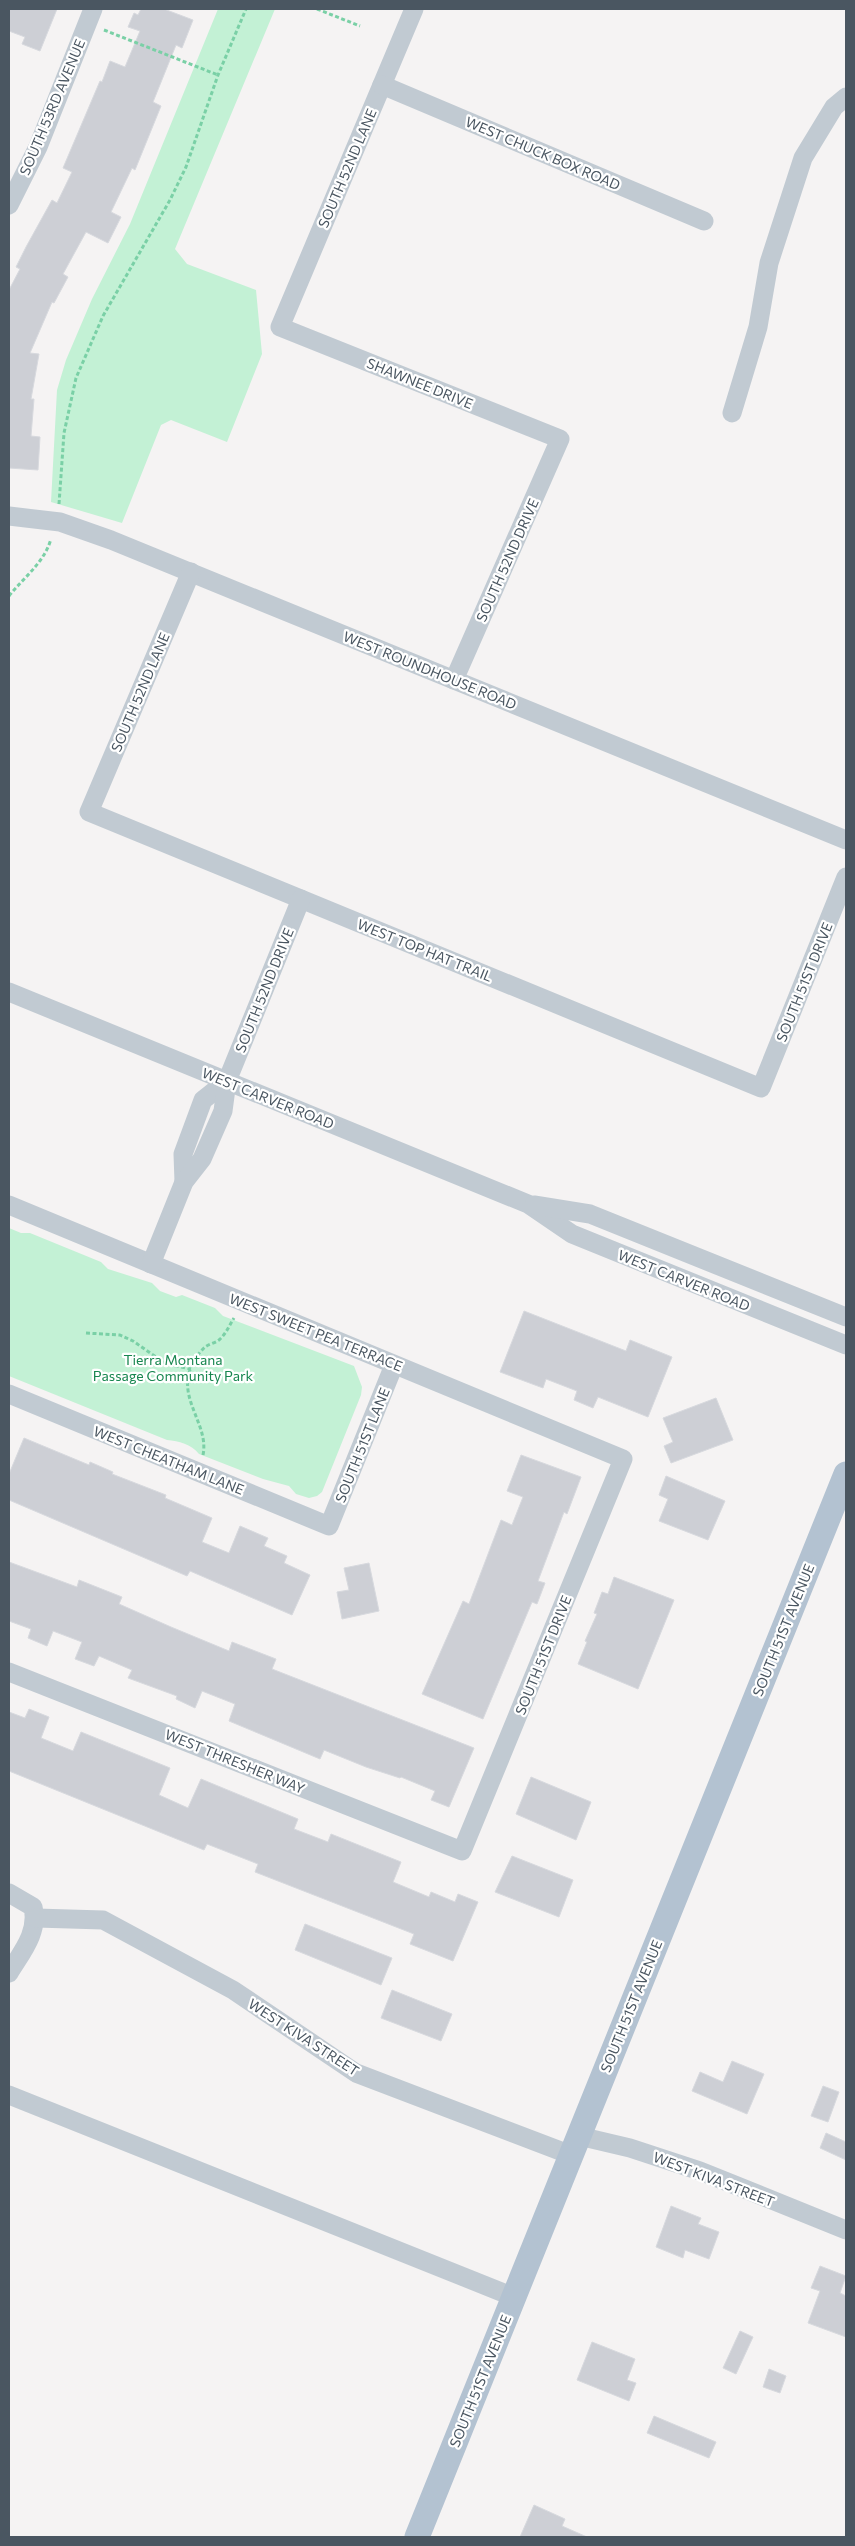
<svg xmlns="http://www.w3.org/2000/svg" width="855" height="2546" font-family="Commissioner,sans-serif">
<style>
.green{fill:#c3f1d5}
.building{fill:#cdcfd5;stroke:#d7d9de}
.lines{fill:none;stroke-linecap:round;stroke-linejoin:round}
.path{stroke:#7ad0a6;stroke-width:3;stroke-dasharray:4 2.5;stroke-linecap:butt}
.minor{stroke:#c1cad2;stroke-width:19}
.major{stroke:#b3c2d1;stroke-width:25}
.labels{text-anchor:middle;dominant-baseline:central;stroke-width:4.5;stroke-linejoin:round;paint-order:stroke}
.street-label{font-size:14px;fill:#4a5661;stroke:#fff}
.park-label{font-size:14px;fill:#17864f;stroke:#fff}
</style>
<rect width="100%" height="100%" fill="#f5f3f3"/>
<g class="green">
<path d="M218,9H275L175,249L187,264L256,290L262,354L227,442L171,420L161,425L122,523L51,502L57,390L66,360L92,299L130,224Z"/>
<path d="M9,1228L21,1233H30L101,1262L108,1269L152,1283L160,1291L176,1297L182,1295L215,1308L223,1316L354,1366L362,1387L361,1395L322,1492L317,1496L309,1498L296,1494L289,1486L263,1479L199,1454C191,1444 179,1441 167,1440L9,1376Z"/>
</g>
<g class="building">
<path d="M9,9H57L40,51L22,44L25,37L9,31Z"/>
<path d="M141,9H164L193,20L182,48L176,45L153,102L161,106L135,170L132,168L111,212L121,217L108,243L86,232L63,274L68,277L54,303L52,302L30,353L39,354L31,399H34L31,436L40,437L38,470L9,468V290L20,269L16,267L26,247L52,200L57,203L72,172L63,168L100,81L102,82L110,61L125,67L140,31L128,27L134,13L138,15Z"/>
<path d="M524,1311L626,1351L630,1340L672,1357L648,1417L598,1397L593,1408L574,1400L577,1391L546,1379L543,1388L500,1372Z"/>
<path d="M716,1398L733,1440L671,1463L664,1446L673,1442L663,1418Z"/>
<path d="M24,1438L89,1465L90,1462L113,1472L112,1474L166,1495L165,1498L212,1518L202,1542L229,1553L240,1526L268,1538L264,1546L287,1556L284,1563L310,1575L292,1615L190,1571L187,1576L9,1500V1474Z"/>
<path d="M521,1455L581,1477L567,1514L564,1512L538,1581L545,1583L537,1604L532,1602L483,1719L422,1694L463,1601L469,1604L501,1520L512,1525L523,1497L507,1491Z"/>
<path d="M666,1476L725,1501L708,1540L659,1521L668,1499L659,1495Z"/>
<path d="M9,1562L77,1587L79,1580L122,1597L119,1604L171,1627L229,1651L232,1642L276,1659L272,1669L474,1748L449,1807L431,1800L435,1791L401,1777L400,1778L366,1767L324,1750L320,1759L229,1721L235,1704L202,1691L195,1708L176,1699L177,1696L128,1678L132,1670L99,1656L94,1666L75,1659L82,1642L53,1631L47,1646L28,1638L31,1629L9,1621Z"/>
<path d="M369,1563L379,1611L342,1619L337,1592L349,1590L344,1568Z"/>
<path d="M614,1577L674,1600L638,1689L578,1664L587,1642L585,1641L597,1614L594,1613L602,1592L608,1594Z"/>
<path d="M29,1709L49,1717L41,1738L73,1751L81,1732L170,1768L159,1795L188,1808L201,1779L298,1819L294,1829L328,1842L331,1834L401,1862L393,1882L429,1897L431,1892L455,1902L458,1894L478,1902L453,1961L410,1944L414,1934L255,1872L258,1864L207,1844L204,1850L9,1771V1712L25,1718Z"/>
<path d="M531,1777L591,1802L576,1840L516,1814Z"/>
<path d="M512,1856L573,1880L559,1917L495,1892Z"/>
<path d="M305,1924L392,1958L381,1985L295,1950Z"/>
<path d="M392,1990L452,2014L441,2041L381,2018Z"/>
<path d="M732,2061L764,2074L747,2114L692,2091L700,2072L723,2082Z"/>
<path d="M823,2086L839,2092L828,2122L811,2116Z"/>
<path d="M826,2133L846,2142V2160L820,2148Z"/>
<path d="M671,2206L701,2218L698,2224L719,2232L709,2259L685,2250L683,2258L656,2247Z"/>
<path d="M820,2266L846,2276L840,2293L846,2296V2337L808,2323L820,2291L811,2288Z"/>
<path d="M740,2331L753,2337L736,2374L723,2368Z"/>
<path d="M592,2342L635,2359L627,2380L636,2383L629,2401L577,2380Z"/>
<path d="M769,2369L786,2376L780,2393L763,2387Z"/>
<path d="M654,2416L716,2442L709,2458L647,2433Z"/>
<path d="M534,2505L565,2519L562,2526L587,2537H520Z"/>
</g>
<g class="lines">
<g class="path">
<path d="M317,9L360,26"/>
<path d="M104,30L218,75"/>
<path d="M59,504L64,433L76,378L103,316L170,200L186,167L218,75L246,9"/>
<path d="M9,596C24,577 44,563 51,539"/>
<path d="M86,1333L120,1335L133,1341L166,1364L191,1369"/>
<path d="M203,1455C209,1427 181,1402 189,1373C191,1365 198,1353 205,1347C209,1344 215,1343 219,1340C226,1334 229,1326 234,1318"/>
</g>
<g class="minor">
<path d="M414,9L280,327L560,439L454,680"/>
<path d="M382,85L704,221"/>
<path d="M9,205L38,147L93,9"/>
<path d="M732,413L758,327L769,263L803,158L834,107L846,97"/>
<path d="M9,516L60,522L111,540L846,840"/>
<path d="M191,572L89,812L761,1088L846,877"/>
<path d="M9,992L528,1204L572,1234L846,1345"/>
<path d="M184,1182L183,1154L203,1100L227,1081"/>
<path d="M9,1205L623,1459L462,1851L9,1672"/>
<path d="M534,1205L590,1214L846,1317"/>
<path d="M151,1264L184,1182L202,1159L223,1111L227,1081L301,899"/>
<path d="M9,1394L329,1526L394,1365"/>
<path d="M9,1893L33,1907C39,1933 21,1953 9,1973"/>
<path d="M36,1918L103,1920L233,1990L356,2073L571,2155"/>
<path d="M9,2095L514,2297"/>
<path d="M579,2136L630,2148L700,2171L846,2230"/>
</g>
<path class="major" d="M417,2537L846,1474"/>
</g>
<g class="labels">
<g class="street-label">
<text transform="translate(52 107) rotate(-67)">SOUTH 53RD AVENUE</text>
<text transform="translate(543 153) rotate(23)">WEST CHUCK BOX ROAD</text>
<text transform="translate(347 168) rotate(-67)">SOUTH 52ND LANE</text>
<text transform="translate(420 383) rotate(22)">SHAWNEE DRIVE</text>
<text transform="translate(507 560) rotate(-66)">SOUTH 52ND DRIVE</text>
<text transform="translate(430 670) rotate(22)">WEST ROUNDHOUSE ROAD</text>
<text transform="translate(140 692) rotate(-67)">SOUTH 52ND LANE</text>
<text transform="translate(425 950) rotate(22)">WEST TOP HAT TRAIL</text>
<text transform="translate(804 982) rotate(-68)">SOUTH 51ST DRIVE</text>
<text transform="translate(264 990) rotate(-68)">SOUTH 52ND DRIVE</text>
<text transform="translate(268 1098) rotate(22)">WEST CARVER ROAD</text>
<text transform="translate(684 1280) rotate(22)">WEST CARVER ROAD</text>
<text transform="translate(316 1332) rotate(22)">WEST SWEET PEA TERRACE</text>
<text transform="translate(362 1445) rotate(-68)">SOUTH 51ST LANE</text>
<text transform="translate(169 1460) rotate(22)">WEST CHEATHAM LANE</text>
<text transform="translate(783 1630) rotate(-68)">SOUTH 51ST AVENUE</text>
<text transform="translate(543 1655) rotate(-68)">SOUTH 51ST DRIVE</text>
<text transform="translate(235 1761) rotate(22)">WEST THRESHER WAY</text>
<text transform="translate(631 2006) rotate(-68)">SOUTH 51ST AVENUE</text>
<text transform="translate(304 2037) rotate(33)">WEST KIVA STREET</text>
<text transform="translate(714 2179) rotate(21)">WEST KIVA STREET</text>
<text transform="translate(480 2381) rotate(-68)">SOUTH 51ST AVENUE</text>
</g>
<g class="park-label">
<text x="173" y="1359">Tierra Montana<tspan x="173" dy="16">Passage Community Park</tspan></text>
</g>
</g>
<rect width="855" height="2546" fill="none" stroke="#4a5661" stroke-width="20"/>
</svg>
